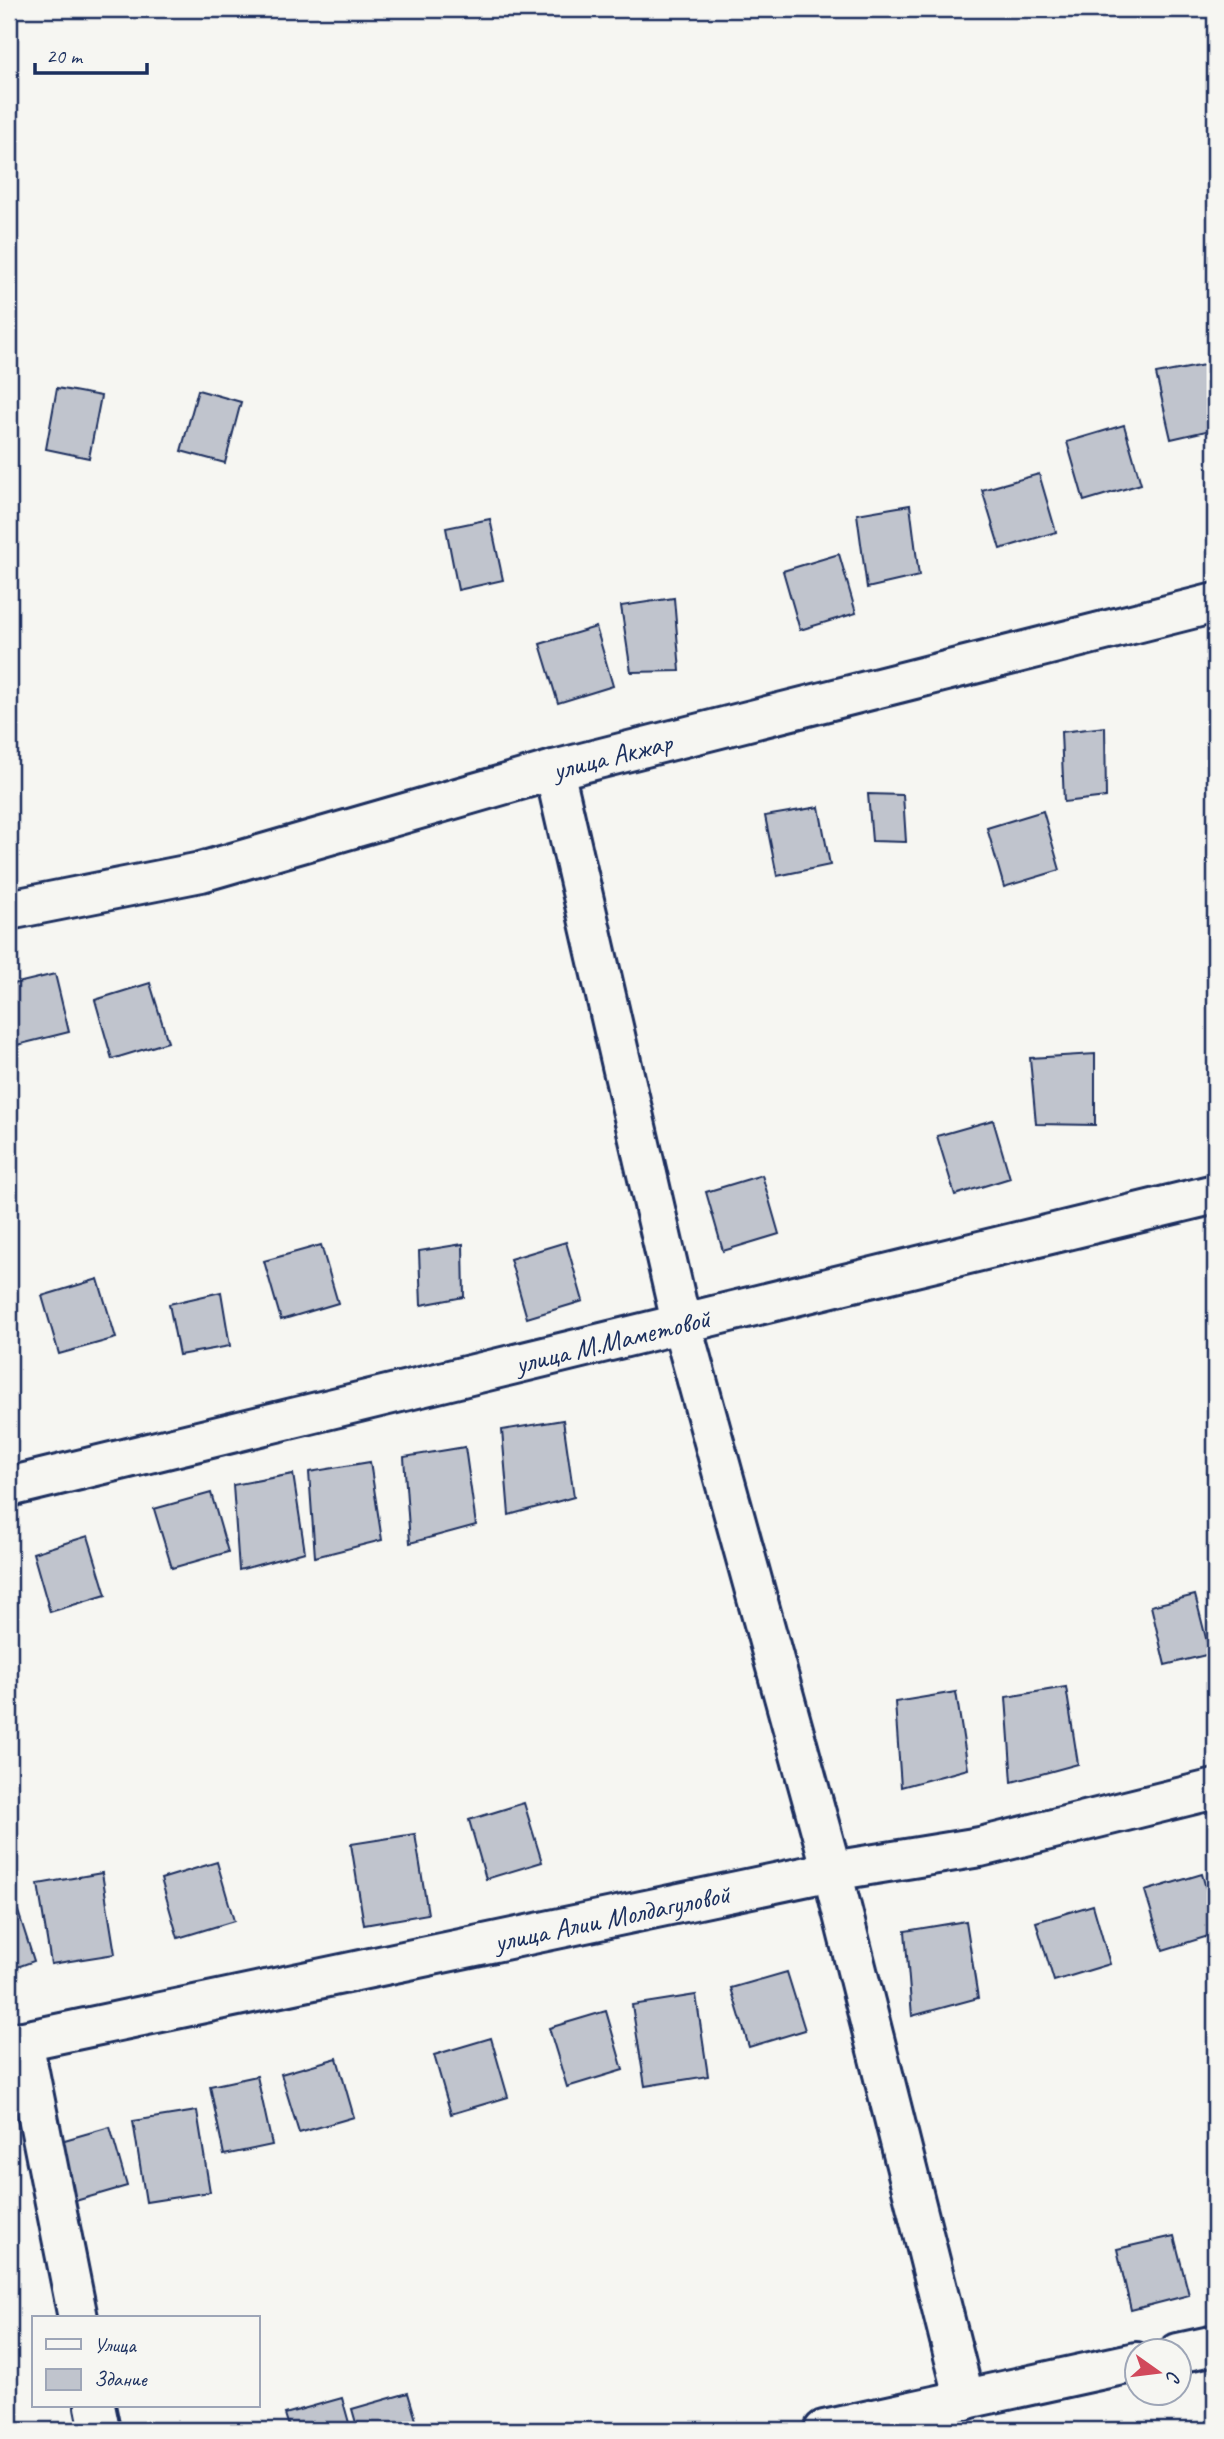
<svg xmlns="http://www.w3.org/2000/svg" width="1224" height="2439" font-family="Caveat,sans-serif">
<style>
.building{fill:#c0c4cd;stroke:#1b2f5e;stroke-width:2}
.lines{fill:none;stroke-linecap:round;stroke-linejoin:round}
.street-casing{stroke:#1b2f5e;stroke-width:44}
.street{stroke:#f6f6f2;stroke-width:38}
.labels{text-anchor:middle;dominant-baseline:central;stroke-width:6;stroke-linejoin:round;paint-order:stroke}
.street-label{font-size:28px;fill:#1b2f5e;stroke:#f6f6f2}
</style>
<rect width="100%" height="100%" fill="#f6f6f2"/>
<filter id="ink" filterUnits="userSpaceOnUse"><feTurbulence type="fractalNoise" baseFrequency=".0143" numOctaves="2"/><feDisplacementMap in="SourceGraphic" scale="14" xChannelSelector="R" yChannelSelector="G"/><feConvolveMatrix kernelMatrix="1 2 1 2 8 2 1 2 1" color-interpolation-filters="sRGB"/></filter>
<g filter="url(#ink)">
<g class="building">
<path d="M1215,363V429L1171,439L1156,374Z"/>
<path d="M57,388L101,396L89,458L46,449Z"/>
<path d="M198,390L241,402L225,463L181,451Z"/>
<path d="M1124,425L1141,484L1084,501L1067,442Z"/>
<path d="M1039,474L1056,532L1000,549L982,490Z"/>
<path d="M910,505L919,576L867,588L857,514Z"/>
<path d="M490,519L503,580L458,590L446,528Z"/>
<path d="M839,554L856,613L800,630L783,571Z"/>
<path d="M674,598L680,671L631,672L621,606Z"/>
<path d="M596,627L613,686L558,703L540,644Z"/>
<path d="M1105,727L1106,797L1064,802L1061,732Z"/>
<path d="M868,794L903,795L906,842L872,841Z"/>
<path d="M819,807L830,865L777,876L765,816Z"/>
<path d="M1043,811L1060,870L1004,887L987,828Z"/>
<path d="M55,974L69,1032L9,1047V985Z"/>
<path d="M150,983L168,1042L112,1059L95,1000Z"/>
<path d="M1095,1054V1125L1036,1124L1030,1058Z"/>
<path d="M993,1120L1010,1178L955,1195L937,1136Z"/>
<path d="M762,1175L779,1234L723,1251L706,1192Z"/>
<path d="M566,1242L583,1301L527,1318L510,1259Z"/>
<path d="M463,1244L464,1297L421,1305L419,1251Z"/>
<path d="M321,1245L338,1303L281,1320L264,1261Z"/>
<path d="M98,1279L116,1338L59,1354L42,1296Z"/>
<path d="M221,1292L230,1346L179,1355L169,1304Z"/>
<path d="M563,1420L574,1497L509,1515L502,1430Z"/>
<path d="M465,1447L476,1525L410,1543L404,1457Z"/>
<path d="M370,1462L382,1540L315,1557L309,1472Z"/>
<path d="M293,1474L305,1552L239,1570L233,1485Z"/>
<path d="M211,1493L228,1552L172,1568L154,1509Z"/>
<path d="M88,1536L106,1595L50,1612L33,1553Z"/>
<path d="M1195,1595L1210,1654L1165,1665L1151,1606Z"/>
<path d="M1066,1687L1078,1764L1012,1782L1006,1697Z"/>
<path d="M956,1692L968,1769L901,1787L895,1702Z"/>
<path d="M524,1803L542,1862L486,1879L469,1820Z"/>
<path d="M415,1834L428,1914L364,1925L351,1844Z"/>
<path d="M217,1862L234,1921L178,1938L161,1879Z"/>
<path d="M102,1873L115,1954L51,1964L38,1884Z"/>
<path d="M1202,1874L1215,1921V1934L1163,1950L1145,1891Z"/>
<path d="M1093,1905L1110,1964L1054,1981L1036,1922Z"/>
<path d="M18,1911L34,1961L9,1970V1914Z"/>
<path d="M966,1921L978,1998L912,2016L905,1931Z"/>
<path d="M787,1972L805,2030L749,2047L731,1988Z"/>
<path d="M696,1995L708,2076L645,2086L632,2005Z"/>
<path d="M606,2011L623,2070L567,2087L549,2028Z"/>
<path d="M491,2038L508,2097L451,2114L434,2055Z"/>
<path d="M337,2058L354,2117L299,2133L281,2074Z"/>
<path d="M257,2076L272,2145L224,2155L210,2086Z"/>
<path d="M197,2111L210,2192L146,2202L133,2121Z"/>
<path d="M110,2127L127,2186L72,2202L54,2143Z"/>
<path d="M1174,2236L1189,2295L1131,2310L1117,2249Z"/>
<path d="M408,2393L419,2430H358L352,2409Z"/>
<path d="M342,2398L351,2430H290L285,2414Z"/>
</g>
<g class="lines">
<defs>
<g id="street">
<path d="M554,770L681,1322L832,1871L965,2400"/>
<path id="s1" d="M9,910L201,872L554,770L1215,603"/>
<path id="s2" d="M9,1487L1215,1194"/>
<path d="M23,2041L78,2318"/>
<path id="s3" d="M9,2044L832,1871L980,1847L1215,1789"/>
<path d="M1178,2353L1215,2345"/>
<path d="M95,2406L100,2430"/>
<path d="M824,2430L1136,2362"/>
</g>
</defs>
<use href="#street" class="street-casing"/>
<use href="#street" class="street"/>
</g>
</g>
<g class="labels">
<g class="street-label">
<text stroke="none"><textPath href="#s1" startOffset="623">улица Акжар</textPath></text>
<text stroke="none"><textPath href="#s2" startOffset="621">улица М.Маметовой</textPath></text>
<text stroke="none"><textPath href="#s3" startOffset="616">улица Алии Молдагуловой</textPath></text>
</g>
</g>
<rect width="1224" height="2439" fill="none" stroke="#f6f6f2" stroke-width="35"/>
<rect x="18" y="18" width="1189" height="2404" fill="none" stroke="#1b2f5e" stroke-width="2.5" filter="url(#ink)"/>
<rect x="32" y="2316" width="228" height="91" fill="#f6f6f2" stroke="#9ea6b7" stroke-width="2"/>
<rect x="46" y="2339" width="35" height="10" fill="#f6f6f2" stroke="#9ea6b7" stroke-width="2"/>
<text x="94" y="2352" font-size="21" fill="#1b2f5e">Улица</text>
<rect x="46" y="2369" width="35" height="21" fill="#c0c4cd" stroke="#9ea6b7" stroke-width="2"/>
<text x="94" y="2386" font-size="21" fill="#1b2f5e">Здание</text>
<g transform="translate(1158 2372) rotate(104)"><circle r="33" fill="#f6f6f2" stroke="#9ea6b7" stroke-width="2"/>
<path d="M0-5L12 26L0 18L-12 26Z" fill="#d1495b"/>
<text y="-10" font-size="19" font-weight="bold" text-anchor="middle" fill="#1b2f5e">С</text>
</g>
<path d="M35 63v10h112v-10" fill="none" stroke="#1b2f5e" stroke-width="3.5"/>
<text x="46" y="63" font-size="21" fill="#1b2f5e" stroke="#f6f6f2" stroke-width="5" paint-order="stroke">20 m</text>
</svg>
